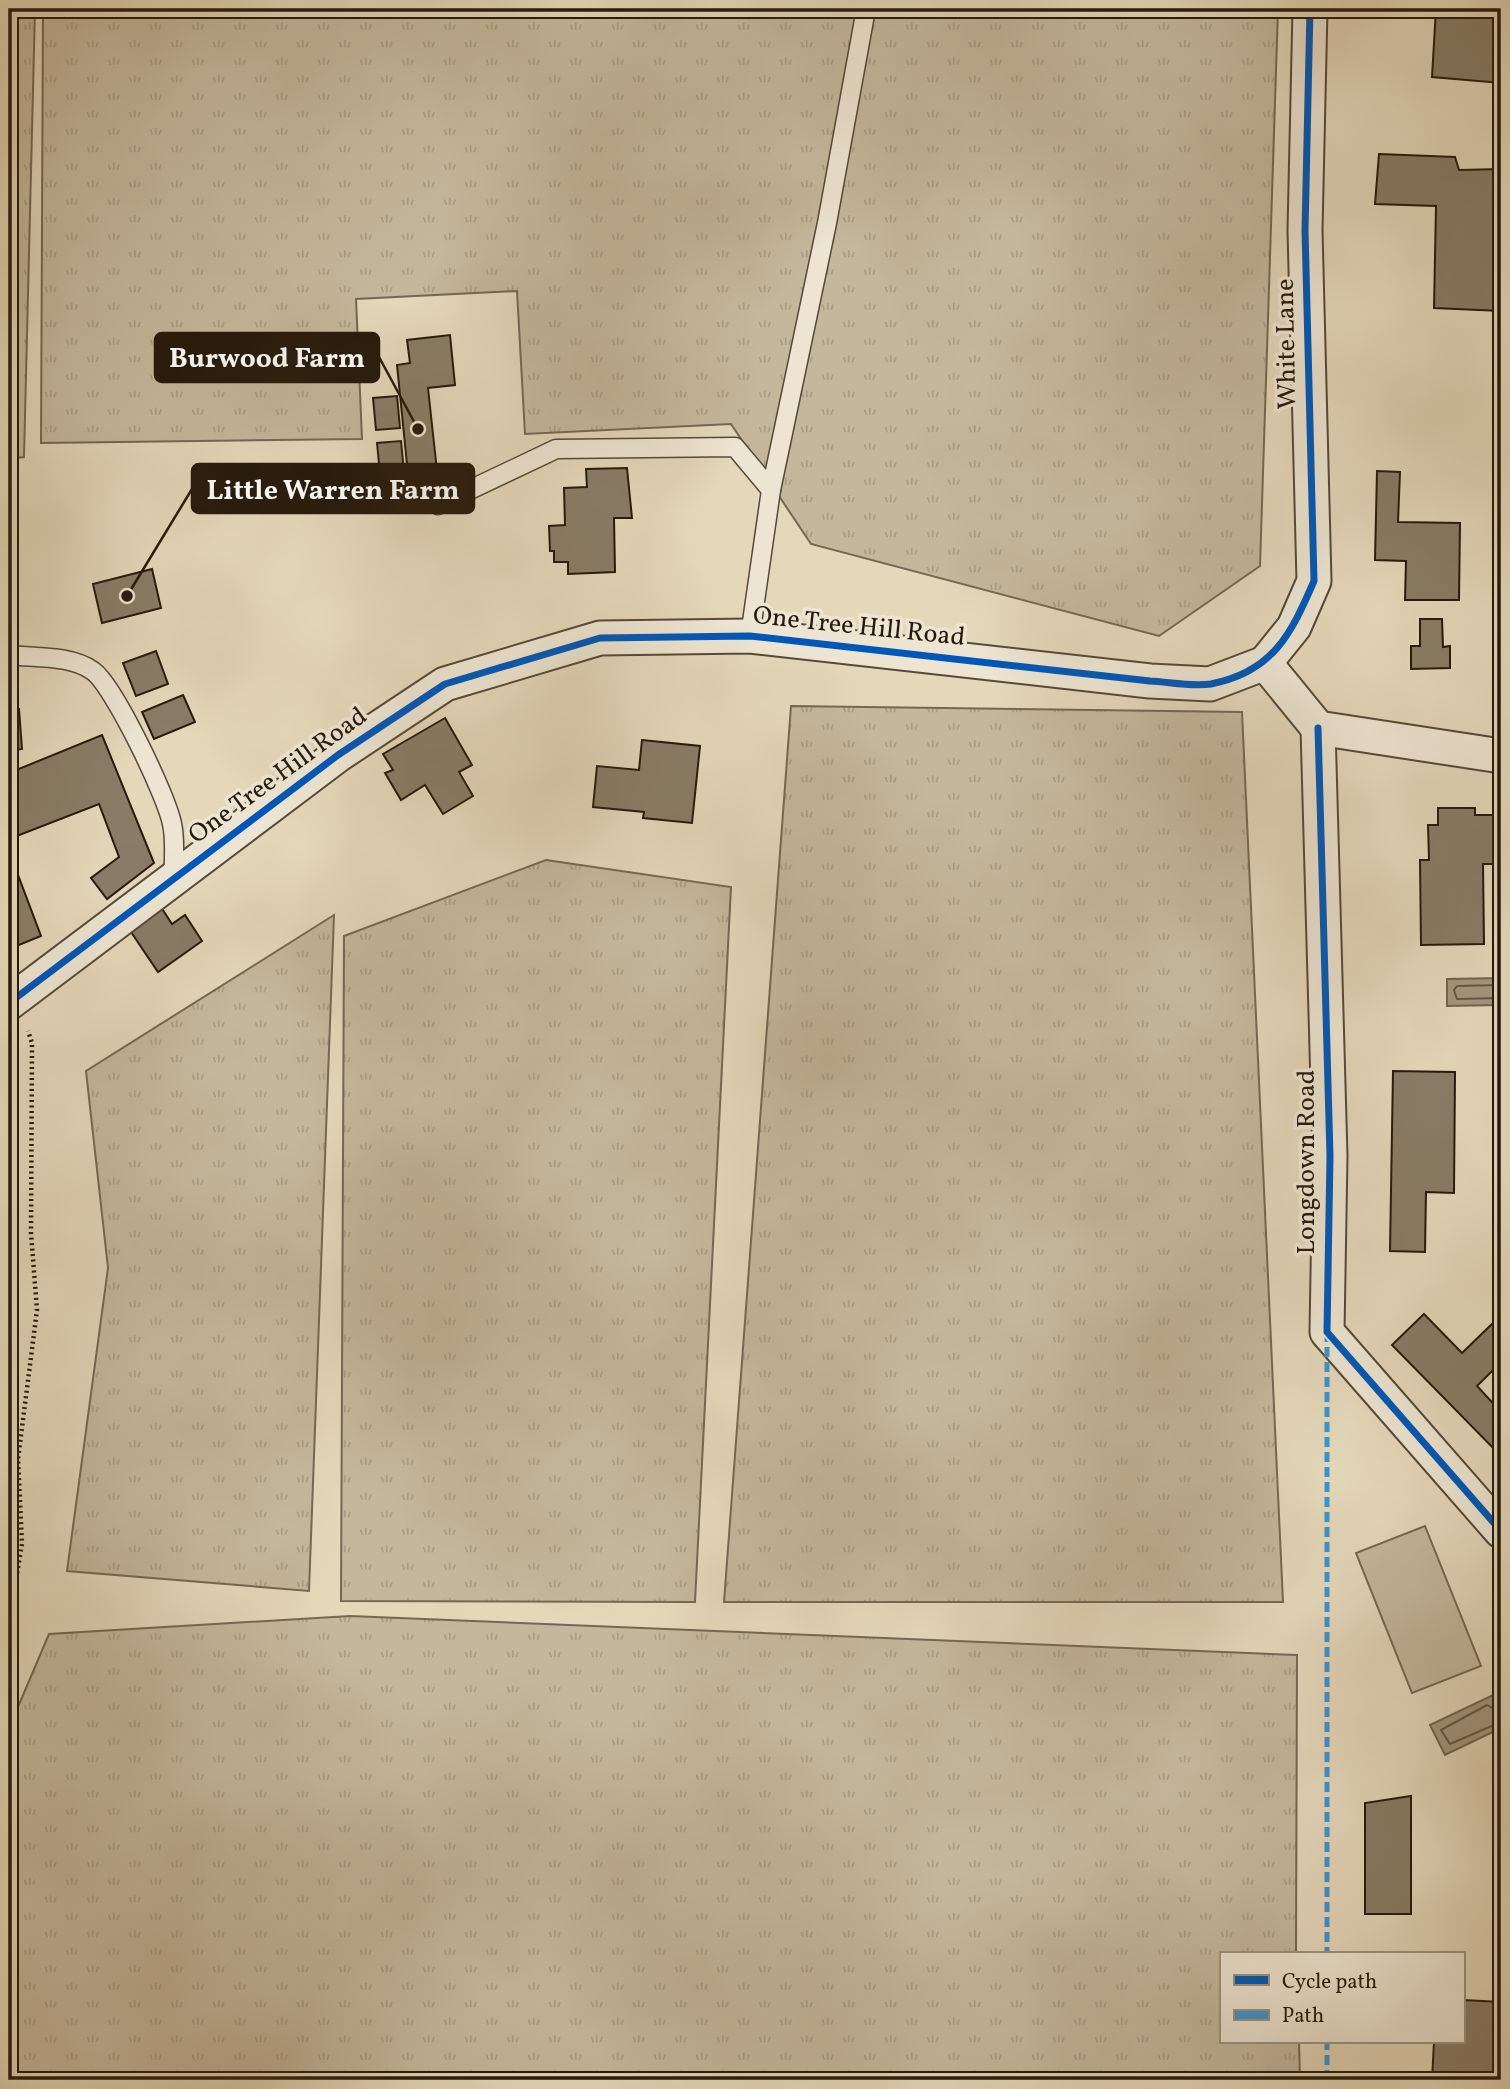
<svg xmlns="http://www.w3.org/2000/svg" width="1510" height="2089" font-family="Vollkorn,serif">
<style>
.grass{fill:url(#grass-tufts);stroke:#746854;stroke-width:2}
.garden{fill:#c4b79c;stroke:#746854;stroke-width:2}
.water{fill:#a3977f;stroke:#716551;stroke-width:2}
.lines{fill:none;stroke-linecap:round;stroke-linejoin:round}
.shore{stroke:#645846;stroke-width:2}
.building{fill:#887c66;stroke:#251a0c;stroke-width:2}
.lane-casing{stroke:#554938;stroke-width:21}
.street-casing{stroke:#554938;stroke-width:37}
.path{stroke:#251a0c;stroke-width:4.5;stroke-dasharray:2 3.5;stroke-linecap:butt}
.lane{stroke:#ede5d2;stroke-width:18}
.street{stroke:#ede5d2;stroke-width:33}
.quiet{stroke:#3b94d2;stroke-width:5;stroke-dasharray:10 5;stroke-linecap:butt}
.cycleway-casing{stroke:#ede5d2;stroke-width:11}
.cycleway{stroke:#0057b8;stroke-width:7}
.labels{text-anchor:middle;dominant-baseline:central;stroke-width:7;stroke-linejoin:round;paint-order:stroke}
.street-label{font-size:26px;fill:#251a0c;stroke:#ede5d2}
.leader{fill:none;stroke:#251a0c;stroke-width:2.5}
.callout-dot{fill:#251a0c;stroke:#ede5d2;stroke-width:2.5}
.callout{fill:#251a0c;stroke:#251a0c;stroke-width:2.5}
.callout-label{font-size:28px;text-anchor:middle;font-weight:bold;fill:#fff}
</style>
<defs>
<pattern id="grass-tufts" width="24" height="20" patternUnits="userSpaceOnUse" patternTransform="scale(1.75)"><rect width="24" height="20" fill="#c4b79c"/><path d="M3 7l-1-3M5 7V3M7 7l1-3M15 17l-1-3M17 17v-4M19 17l1-3" fill="none" stroke="#a89d85"/></pattern>
</defs>
<rect width="100%" height="100%" fill="#e4d7ba"/>
<filter id="stains"><feTurbulence type="fractalNoise" baseFrequency=".00286" numOctaves="4"/><feColorMatrix values="0 0 0 0 .2 0 0 0 0 .09 0 0 0 0 .02 0 0 0 .5 -.17"/></filter>
<radialGradient id="worn" r=".72"><stop offset=".6" stop-color="#630" stop-opacity="0"/><stop offset="1" stop-color="#630" stop-opacity=".3"/></radialGradient>
<g class="grass">
<path d="M9,9H35L24,457L9,459Z"/>
<path d="M43,9H1278L1260,566L1159,636L811,544L731,424L525,434L517,291L356,299L362,439L41,443Z"/>
<path d="M791,706L1242,712L1283,1602H724Z"/>
<path d="M546,860L731,887L695,1602L341,1601L344,936Z"/>
<path d="M334,915L309,1591L67,1571L108,1268L86,1071Z"/>
<path d="M350,1616L1297,1655L1296,1954H1221V2042H1299L1300,2080H9V1728L49,1634Z"/>
</g>
<path class="garden" d="M1425,1526L1481,1666L1412,1693L1356,1553Z"/>
<g class="water">
<path d="M1501,978V1005L1447,1006V979Z"/>
<path d="M1493,1695L1501,1712V1728L1445,1755L1430,1725Z"/>
</g>
<g class="lines">
<g class="shore">
<path d="M1501,985L1457,986L1454,990L1457,999L1501,998"/>
<path d="M1501,1713L1487,1705L1441,1730L1450,1744L1501,1722"/>
</g>
</g>
<g class="building">
<path d="M1436,9H1501V83L1432,77Z"/>
<path d="M1379,154L1455,157L1459,170L1501,169V311L1434,308L1436,206L1375,204Z"/>
<path d="M450,335L455,385L428,388L437,471L408,474L397,365L410,363L407,340Z"/>
<path d="M397,396L400,428L376,430L373,398Z"/>
<path d="M401,441L404,472L380,474L377,443Z"/>
<path d="M627,468L632,518H614L615,572L568,574V562H554V551H550L549,526L565,525L564,488L587,487L586,469Z"/>
<path d="M1377,471L1400,472L1398,522L1460,523L1459,600H1405L1406,561L1375,560Z"/>
<path d="M152,569L161,608L102,623L93,584Z"/>
<path d="M9,585L15,627L9,628Z"/>
<path d="M1420,619H1442L1443,647L1450,646V668L1411,669V646H1420Z"/>
<path d="M156,651L168,684L136,696L123,663Z"/>
<path d="M183,695L195,722L154,739L142,712Z"/>
<path d="M9,709H19L22,749L9,751Z"/>
<path d="M445,718L472,765L459,772L473,796L443,814L425,785L401,800L385,773L393,770L383,754Z"/>
<path d="M102,735L154,863L107,899L91,878L119,857L99,804L9,839V773Z"/>
<path d="M642,740L700,746L692,823L643,818L644,812L593,807L597,766L639,770Z"/>
<path d="M1438,808H1475V815H1501V864H1483L1484,944L1421,945L1420,860H1429L1428,825H1438Z"/>
<path d="M9,851L41,936L9,949Z"/>
<path d="M159,904L172,924L185,915L202,941L158,972L127,926Z"/>
<path d="M1393,1071L1455,1072L1454,1193L1426,1192L1425,1252L1390,1251Z"/>
<path d="M1424,1314L1462,1353L1492,1324L1501,1333V1362L1477,1386L1501,1412V1443L1494,1449L1392,1345Z"/>
<path d="M1411,1796V1914H1365V1803Z"/>
<path d="M1463,2000L1501,2002L1500,2080H1432L1434,2042H1463Z"/>
</g>
<g class="lines">
<defs>
<g id="lane">
<path d="M771,490L827,223L866,9"/>
<path d="M438,505L556,449L735,447L771,490L750,636"/>
<path d="M9,655C35,658 71,655 93,671C114,686 167,797 172,824C176,840 173,861 174,878"/>
</g>
<g id="street">
<path d="M1265,663L1294,627L1314,581L1305,230L1310,9"/>
<path d="M1265,663L1318,728L1501,756"/>
<path d="M1318,728L1330,1156L1327,1332L1501,1531"/>
<path d="M9,1003L338,755L445,684L600,638L750,636L1150,681L1210,684L1265,663"/>
</g>
</defs>
<use href="#lane" class="lane-casing"/>
<use href="#street" class="street-casing"/>
<path class="path" d="M9,1622L22,1544L18,1459L37,1310L31,1233L32,1043L28,1031"/>
<use href="#lane" class="lane"/>
<use href="#street" class="street"/>
<g class="quiet">
<path d="M1327,1332V1954"/>
<path d="M1327,2080V2042"/>
</g>
<defs>
<g id="cycleway">
<path d="M1318,728L1330,1156L1327,1332L1501,1531"/>
<path d="M9,1003L338,755L445,684L600,638L750,636L1150,681C1169,682 1192,687 1211,684C1273,672 1291,634 1314,581L1305,230L1310,9"/>
</g>
</defs>
<use href="#cycleway" class="cycleway-casing"/>
<use href="#cycleway" class="cycleway"/>
</g>
<g class="labels">
<g class="street-label">
<text transform="translate(1287 344) rotate(-91)">White Lane</text>
<text transform="translate(859 627) rotate(6)">One Tree Hill Road</text>
<text transform="translate(278 776) rotate(-36)">One Tree Hill Road</text>
<text transform="translate(1307 1162) rotate(-90)">Longdown Road</text>
</g>
</g>
<path class="leader" d="M418 429L379 357M127 596L192 489"/>
<g class="callout-dot">
<circle cx="418" cy="429" r="7"/>
<circle cx="127" cy="596" r="7"/>
</g>
<g class="callout">
<rect x="155" y="333" width="224" height="49" rx="7"/>
<rect x="192" y="464" width="282" height="49" rx="7"/>
</g>
<g class="callout-label">
<text x="267" y="367">Burwood Farm</text>
<text x="333" y="499">Little Warren Farm</text>
</g>
<rect width="1510" height="2089" fill="none" stroke="#e4d7ba" stroke-width="35"/>
<rect x="10" y="10" width="1489" height="2068" fill="none" stroke="#251a0c" stroke-width="3.5"/>
<rect x="18" y="18" width="1475" height="2054" fill="none" stroke="#251a0c" stroke-width="2"/>
<rect x="1220" y="1952" width="245" height="91" fill="#ede5d2" stroke="#9d9483" stroke-width="2"/>
<rect x="1234" y="1975" width="35" height="10" fill="#0057b8" stroke="#9d9483" stroke-width="2"/>
<text x="1282" y="1988" font-size="21" fill="#251a0c">Cycle path</text>
<rect x="1234" y="2010" width="35" height="10" fill="#3b94d2" stroke="#9d9483" stroke-width="2"/>
<text x="1282" y="2022" font-size="21" fill="#251a0c">Path</text>
<rect width="100%" height="100%" filter="url(#stains)"/>
<rect width="100%" height="100%" fill="url(#worn)"/>
</svg>
